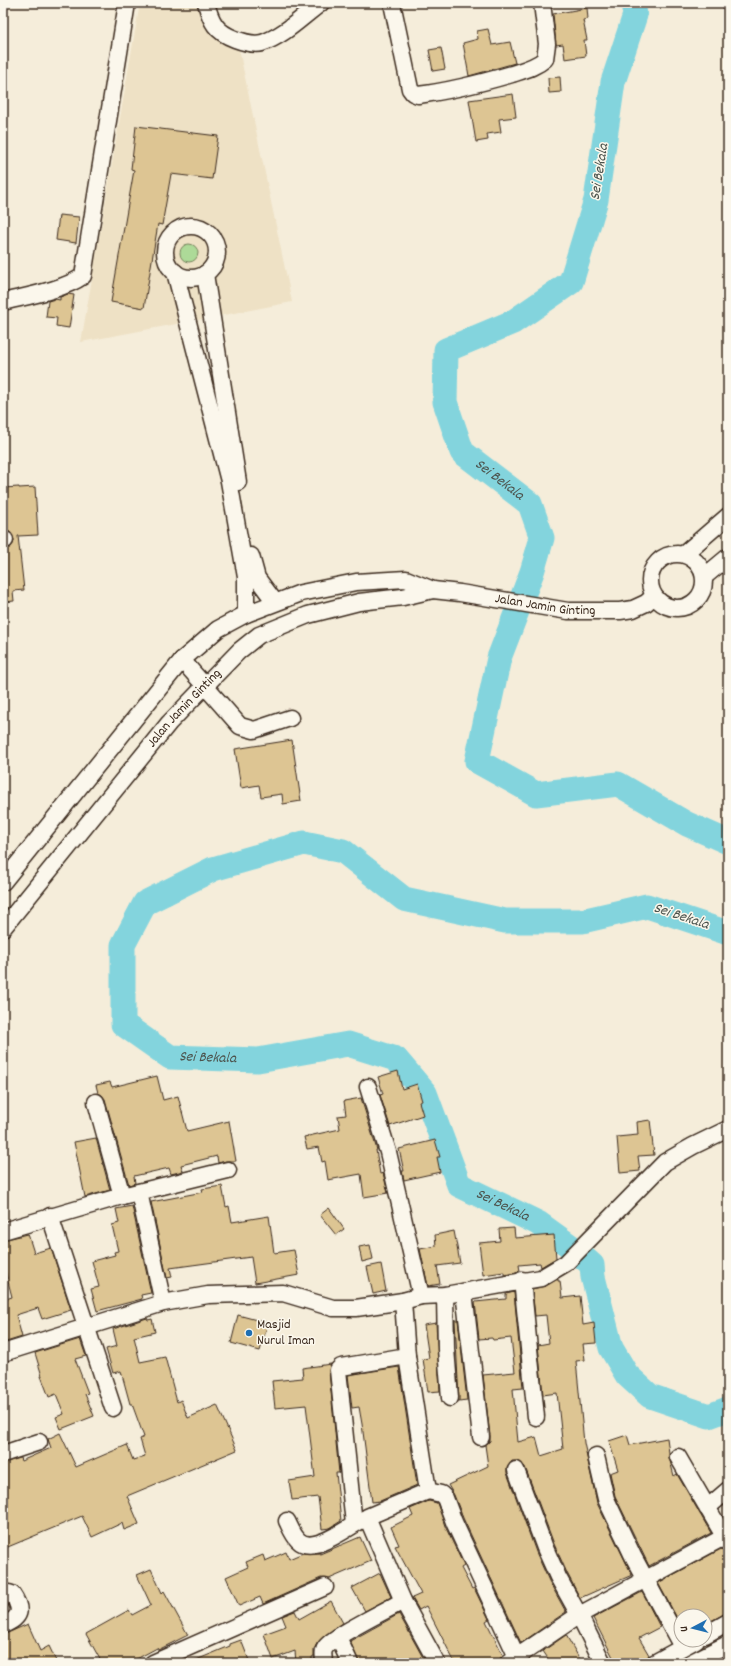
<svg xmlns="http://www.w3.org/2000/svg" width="731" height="1666" font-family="Dekko,sans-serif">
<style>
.built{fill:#eee1c5}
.green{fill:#adda98;stroke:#74825b}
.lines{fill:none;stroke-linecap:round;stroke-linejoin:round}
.river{stroke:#83d4dd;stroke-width:25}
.building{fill:#ddc593;stroke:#3b2a1e}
.minor-casing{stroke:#3b2a1e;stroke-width:19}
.minor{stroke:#fbf7ec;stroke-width:16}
.poi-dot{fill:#1f6fb2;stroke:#fbf7ec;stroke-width:1.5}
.labels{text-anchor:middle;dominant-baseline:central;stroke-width:3;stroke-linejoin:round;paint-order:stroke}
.street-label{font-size:14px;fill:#3b2a1e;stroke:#fbf7ec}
.poi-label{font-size:14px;fill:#3b2a1e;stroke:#fbf7ec;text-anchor:start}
.water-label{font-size:15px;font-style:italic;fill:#4d544e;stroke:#fbf7ec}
</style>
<rect width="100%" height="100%" fill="#f5edda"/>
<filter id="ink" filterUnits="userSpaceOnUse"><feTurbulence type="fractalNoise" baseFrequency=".025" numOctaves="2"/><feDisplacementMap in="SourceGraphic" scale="8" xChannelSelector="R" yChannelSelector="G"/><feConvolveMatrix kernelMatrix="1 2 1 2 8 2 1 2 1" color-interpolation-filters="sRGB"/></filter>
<g filter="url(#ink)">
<path class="built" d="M140,3H200L203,23L239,49L292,302L81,342Z"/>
<circle class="green" cx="189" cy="253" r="9"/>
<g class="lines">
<g class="river">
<path id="s1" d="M633,3L635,15L613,82L596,200L571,282L513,322L446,350L445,402L462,452L530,504L542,538L532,572L499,658L477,761L536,794L618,784L687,824L728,842"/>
<path id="s2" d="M728,933L647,906L582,921H505L404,899L343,851L304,843L213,869L145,903L123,945V1024L170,1057L258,1060L348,1044L396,1059L425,1093L459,1185L538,1223L574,1249L592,1265L593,1277L611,1348L627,1375L650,1396L709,1416L728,1409"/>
</g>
</g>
<g class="building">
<path d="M587,8L588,19L583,20L587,40H584L586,56L565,59L563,44L556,45L553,14Z"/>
<path d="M488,29L492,45L510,42L515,63L469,76L463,43L478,39L477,31Z"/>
<path d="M441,48L445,69L433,71L429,50Z"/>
<path d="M560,77L561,92L549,93L548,78Z"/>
<path d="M513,94L516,117L499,119L501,132L487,134L488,140L476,142L469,100Z"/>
<path d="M136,126L218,136L212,179L171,174L162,225L158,224L144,308L111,302L134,170L131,169Z"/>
<path d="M59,215L79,217L76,243L56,240Z"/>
<path d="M68,294L74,295L69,328L56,326L57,318L46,317L48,301L55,299L60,300V297Z"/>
<path d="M19,487V488L35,487L38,535L18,536L24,590L13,591L14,601L4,602L3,550L10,548L13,544L14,540L10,532L3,530V488Z"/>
<path d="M292,740L301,801L283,804L282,794L261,797L259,785L241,788L235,749Z"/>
<path d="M398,1071L402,1089L417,1084L422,1101L419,1102L423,1115L390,1126L380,1095L383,1094L378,1077Z"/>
<path d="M157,1076L163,1100L178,1096L187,1131L229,1121L236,1161H226L218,1163L217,1156L181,1165L183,1171L171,1174L169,1168L134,1176L135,1183L129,1185L105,1099L102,1095L98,1093L96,1085L110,1082L112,1087Z"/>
<path d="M361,1098L377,1150H376L380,1174L383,1173L388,1193L364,1197L361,1174L328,1180L325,1161L322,1162L319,1147L307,1149L304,1137L340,1129L338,1116L346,1115L344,1101Z"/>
<path d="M650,1120L654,1155L638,1156L640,1171L620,1173L617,1137L638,1135L637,1122Z"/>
<path d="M96,1138L110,1190L85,1197L74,1142Z"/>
<path d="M435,1140L440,1157H437L440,1172L404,1180L402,1171H404L403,1167L399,1149Z"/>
<path d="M222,1186L226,1207L229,1206L232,1222L269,1216L274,1253L294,1250L299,1275L255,1283L251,1257L170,1268L172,1277L167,1278L151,1202L203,1192L202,1189Z"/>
<path d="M132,1206L151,1293L141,1295L142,1299L97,1311L91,1289L99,1287L92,1261L115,1255L114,1252L118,1251L112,1225L119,1223L116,1209Z"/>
<path d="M329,1208L344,1229L336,1235L320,1215Z"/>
<path d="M514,1228L515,1238L554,1235L556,1258L541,1267L540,1263L519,1265L520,1271L516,1273L504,1275V1272L483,1275L479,1243L500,1241L499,1229Z"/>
<path d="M454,1231L460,1263L437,1266L440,1284L428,1286L420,1249L436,1246L435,1235Z"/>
<path d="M28,1234L34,1253L51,1248L71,1310L42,1319L38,1308L16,1315L22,1337L3,1343V1300L12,1297L3,1262V1240Z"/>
<path d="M370,1245L373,1259L362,1262L359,1247Z"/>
<path d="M381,1264L386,1291L373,1294L367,1267Z"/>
<path d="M558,1279V1281H560L562,1298L580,1296L583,1325L594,1323L596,1343L583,1344L585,1360L576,1361L584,1443L597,1503L632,1575L580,1598L567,1573L554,1544L525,1467L518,1461H512L507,1468V1473L536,1552L549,1581L566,1612L521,1643L463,1518L454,1495L448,1485L488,1466L485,1445L490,1441V1436L483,1375L515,1372L511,1338L493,1340L492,1338L479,1339L475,1302L506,1299V1294L514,1292L523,1388L513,1389L518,1442L536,1437L541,1456L563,1449L557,1393L543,1395L538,1345L549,1343L546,1315L535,1316L532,1289L546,1286Z"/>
<path d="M238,1315L268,1323L260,1351L231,1343Z"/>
<path d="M147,1318L148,1320L152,1319L155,1332L134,1337L140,1362L165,1357L177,1402L181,1400L188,1418L217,1405L237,1450L127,1496L139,1524L124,1530L122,1523L92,1537L82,1516L3,1549V1463L20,1458L21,1461L51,1448L48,1439L60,1433L76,1467L127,1445L133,1460L145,1456L140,1439L144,1437L132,1404H130L121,1371L113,1373L106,1349L117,1346L113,1329Z"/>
<path d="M455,1320H458L467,1400L459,1401Z"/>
<path d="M436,1323L440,1391L428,1392L423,1359L429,1358L424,1325Z"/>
<path d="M80,1339L86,1356L75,1359L88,1393L85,1394L94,1416L61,1429L56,1417L64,1414L56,1394L49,1397L41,1376H42L35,1353Z"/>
<path d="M331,1364L329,1371L339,1473H336L341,1521L330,1528L322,1529L318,1497L292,1500L289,1481L315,1477L306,1405L275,1408L272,1381L303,1378L302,1368Z"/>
<path d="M399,1367L417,1485L380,1501L372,1502L362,1424L359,1407L352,1408L348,1375Z"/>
<path d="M627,1435L630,1445L667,1438L669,1453V1457L674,1476L677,1474L711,1533L649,1566L615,1496L610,1473L618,1470L609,1441Z"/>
<path d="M429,1501L437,1503L445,1526L464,1566L461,1568L472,1589L474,1588L489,1619L486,1621L503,1655L500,1659L499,1663H455L426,1606L419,1610L412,1598L421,1594L395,1546L399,1545L391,1527L413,1516L410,1509Z"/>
<path d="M360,1537L371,1561L329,1579L321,1578L263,1604L260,1597L239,1606L226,1577L248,1567L246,1562L263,1555L265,1561L286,1552L289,1559L303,1553H320V1554Z"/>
<path d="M721,1549L728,1552V1612L705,1624V1616H681L677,1618L658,1583Z"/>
<path d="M151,1569L162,1593L164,1591L188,1635L158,1650L157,1648L129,1663H102L86,1634L129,1610L132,1615L151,1605L137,1575Z"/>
<path d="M380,1573L391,1597L365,1611L352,1588Z"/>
<path d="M642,1592L660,1627L639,1638L649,1655L645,1661L641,1663H616L593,1618Z"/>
<path d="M331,1601L343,1623L324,1636L318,1642L314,1649V1656L312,1657V1663H296L295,1651L273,1659L264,1634L286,1626L282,1616L295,1611L299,1619Z"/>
<path d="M399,1614L426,1663H359L350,1641Z"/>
<path d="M28,1624L40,1651L49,1646L57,1663H3V1635Z"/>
<path d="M566,1635L582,1663H551L543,1651Z"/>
<path d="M241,1640L250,1663H189L230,1646V1644Z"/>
</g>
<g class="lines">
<defs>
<g id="minor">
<path d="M206,3C211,22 216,32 235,39C243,42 254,45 262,43C284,36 303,16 321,3"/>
<path d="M392,3L410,89L413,93L418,95C450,91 481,83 512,74C524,70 536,67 545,59L547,44L542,3"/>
<circle cx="191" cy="252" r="26"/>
<path d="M175,272L229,481L246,577V614"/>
<path d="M205,274L238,482"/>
<path d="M3,302C27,296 63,290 83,276L127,3"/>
<path d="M3,540H5"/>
<circle cx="677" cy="581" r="27"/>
<path d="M684,554L728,516"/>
<path d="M251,556L257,578L275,602"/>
<path d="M704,577L728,557"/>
<path d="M182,660L240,726L254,730L290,718"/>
<path id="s3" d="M3,882L182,660L218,629L246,614L301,593L356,582L406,579L433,590L460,593L568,611H620L633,609L646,603L654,596"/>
<path id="s4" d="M3,928L169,723L239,651L259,635L308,615L359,602L403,597L433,590"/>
<path d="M368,1087L388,1152L421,1296"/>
<path d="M96,1102L122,1196"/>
<path d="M139,1192L163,1303"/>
<path d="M50,1216L113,1408"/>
<path d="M3,1231L122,1196L228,1170"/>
<path d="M522,1280L536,1417"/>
<path d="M464,1292L481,1437"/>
<path d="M445,1295L446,1349L450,1398"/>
<path d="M403,1301L407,1356L428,1491L441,1494L445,1498L454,1522L517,1657"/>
<path d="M3,1353L163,1303L208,1295L283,1293L333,1308H356L403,1301L421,1296L445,1295L541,1278L566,1263L665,1162L693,1146L728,1129"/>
<path d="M3,1454L39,1442"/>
<path d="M596,1456L606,1499L633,1556L682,1647"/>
<path d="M678,1457L728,1543"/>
<path d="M516,1470L545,1548L558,1577L579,1615L603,1663"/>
<path d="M428,1491L367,1517L403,1601L437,1663"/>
<path d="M707,1508L728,1490"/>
<path d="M287,1521C290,1527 293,1535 298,1540C313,1556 349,1526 364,1519"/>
<path d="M354,1524L338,1370L341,1367L407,1356"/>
<path d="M3,1594L9,1593L12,1594C23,1610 21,1618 3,1625"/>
<path d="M705,1635L728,1622"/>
<path d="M338,1637L350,1663"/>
<path d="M153,1663L325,1587"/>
<path d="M324,1663C324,1658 322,1652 325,1648C331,1637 389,1609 403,1601"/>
<path d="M508,1663L579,1615L724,1537"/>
<path d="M654,1663L696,1640"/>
<path d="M690,1663L728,1644"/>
</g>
</defs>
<use href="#minor" class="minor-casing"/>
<use href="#minor" class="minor"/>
</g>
</g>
<circle class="poi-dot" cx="249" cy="1333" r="4"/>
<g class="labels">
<g class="street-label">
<text stroke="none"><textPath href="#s3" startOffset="672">Jalan Jamin Ginting</textPath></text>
<text stroke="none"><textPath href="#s4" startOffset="285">Jalan Jamin Ginting</textPath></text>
</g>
<g class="poi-label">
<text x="257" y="1325">Masjid<tspan x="257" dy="16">Nurul Iman</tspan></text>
</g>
<g class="water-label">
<text transform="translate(600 172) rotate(-81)">Sei Bekala</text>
<text stroke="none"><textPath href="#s1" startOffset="582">Sei Bekala</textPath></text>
<text transform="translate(681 917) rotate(18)">Sei Bekala</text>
<text stroke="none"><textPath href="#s2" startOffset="842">Sei Bekala</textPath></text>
<text stroke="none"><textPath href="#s2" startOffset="1225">Sei Bekala</textPath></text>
</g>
</g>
<rect width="731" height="1666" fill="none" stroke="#fbf7ec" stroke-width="16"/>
<rect x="8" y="8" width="715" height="1650" fill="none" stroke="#3b2a1e" stroke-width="1.5" filter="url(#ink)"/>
<g transform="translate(693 1628) rotate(263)"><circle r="19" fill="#fbf7ec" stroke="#aea59a"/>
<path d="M0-3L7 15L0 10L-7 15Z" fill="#1f6fb2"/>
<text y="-6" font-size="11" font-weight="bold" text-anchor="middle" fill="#3b2a1e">U</text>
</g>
</svg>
